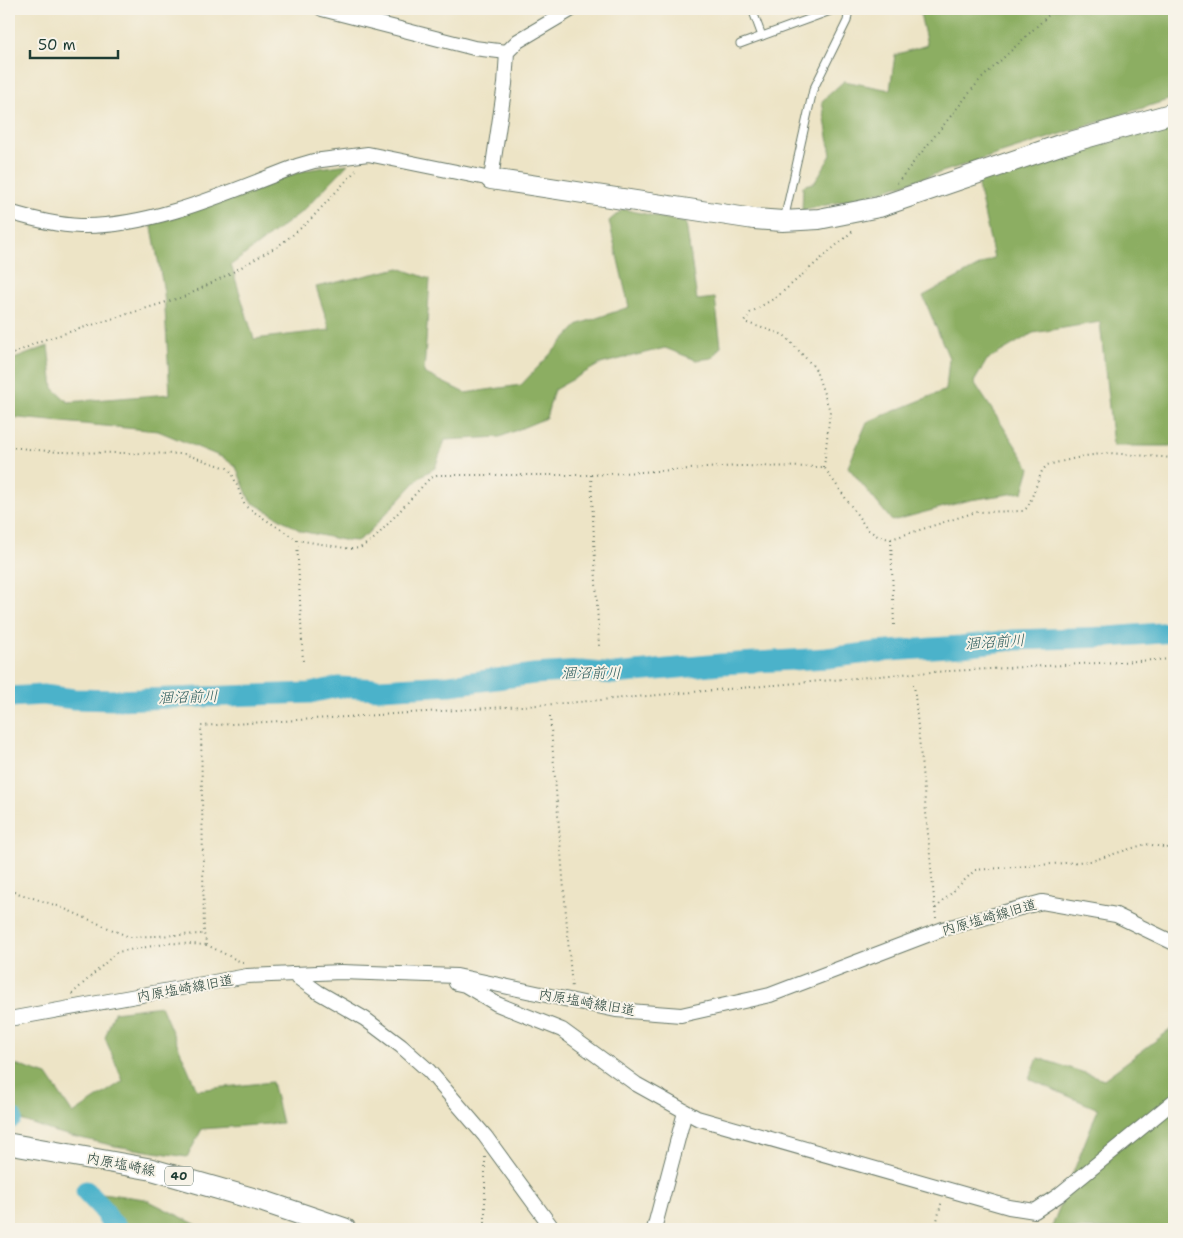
<svg xmlns="http://www.w3.org/2000/svg" width="1183" height="1238" font-family="'Shantell Sans','Klee One',sans-serif">
<style>
.forest{fill:#8cae62;stroke:#56764b}
.lines{fill:none;stroke-linecap:round;stroke-linejoin:round}
.river{stroke:#4bb2ca;stroke-width:21}
.lane-casing{stroke:#677767;stroke-width:9}
.street-casing{stroke:#677767;stroke-width:16}
.secondary-casing{stroke:#677767;stroke-width:22}
.primary-casing{stroke:#677767;stroke-width:23}
.path{stroke:#677767;stroke-width:2;stroke-dasharray:1 4;stroke-linecap:butt}
.lane{stroke:#fff;stroke-width:7}
.street{stroke:#fff;stroke-width:14}
.secondary{stroke:#fff;stroke-width:20}
.primary{stroke:#fff;stroke-width:21}
.labels{text-anchor:middle;dominant-baseline:central;stroke-width:4;stroke-linejoin:round;paint-order:stroke}
.shield{fill:#f7f3e8;stroke:#60746a;stroke-width:1}
.shield-label{font-size:12px;font-weight:bold;fill:#1f3d34}
.street-label{font-size:14px;fill:#1f3d34;stroke:#f7f3e8}
.water-label{font-size:15px;font-style:italic;fill:#2a5a5a;stroke:#f7f3e8}
</style>
<rect width="100%" height="100%" fill="#f7f3e8"/>
<filter id="ink" filterUnits="userSpaceOnUse"><feTurbulence type="fractalNoise" baseFrequency=".02" numOctaves="2"/><feDisplacementMap in="SourceGraphic" scale="10" xChannelSelector="R" yChannelSelector="G"/><feConvolveMatrix kernelMatrix="1 2 1 2 8 2 1 2 1" color-interpolation-filters="sRGB"/></filter>
<filter id="wash" filterUnits="userSpaceOnUse"><feTurbulence type="fractalNoise" baseFrequency=".0096" numOctaves="4" result="noise"/><feDisplacementMap in="SourceGraphic" scale="20" xChannelSelector="R" yChannelSelector="G"/><feGaussianBlur stdDeviation="1.12" result="paint"/><feColorMatrix in="noise" values="0 0 0 0 0 0 0 0 0 0 0 0 0 0 0 0 0 1.4 0 .05"/><feComposite in="paint" operator="in"/></filter>
<g filter="url(#wash)">
<rect width="100%" height="100%" fill="#ede4c6"/>
<g class="forest">
<path d="M919,9H1174V98L876,193L802,211L803,186L815,182L831,155L822,101L844,81L890,90L895,55L927,45Z"/>
<path d="M1174,124V446H1113L1100,322L1033,333L987,360L974,382L1030,468L1023,492L970,500L892,521L848,467L867,422L946,390L949,358L923,296L994,258L977,181Z"/>
<path d="M348,164L304,210L231,265L254,339L330,330L316,287L399,268L430,279L424,373L465,393L521,385L579,324L629,307L609,221L623,209L686,223L697,300L715,298L721,346L712,358L696,360L665,348L600,364L554,390L546,418L500,437L445,440L435,468L421,476L367,534L357,541L343,540L301,531L250,501L236,467L224,458L158,431L9,417V361L48,346L53,388L68,402L170,394L164,292L151,222L306,170Z"/>
<path d="M161,1006L197,1090L272,1082L282,1123L202,1129L187,1157L115,1146L55,1132L18,1119L9,1107V1059L11,1063L47,1075L73,1114L123,1081L105,1038L114,1012Z"/>
<path d="M1174,1027V1217L1171,1229H1051L1098,1109L1029,1079L1038,1058L1104,1079Z"/>
<path d="M102,1193L145,1199L205,1229H127Z"/>
</g>
<g class="lines">
<g class="river">
<path d="M9,697L43,695L74,699L116,700L310,693L338,687L380,689L450,685L534,674L582,671L614,674L721,664L827,658L876,652L961,646L1014,640L1109,637L1174,632"/>
<path d="M9,1116L12,1118"/>
<path d="M86,1191L103,1209L109,1220L118,1229"/>
</g>
</g>
</g>
<g filter="url(#ink)">
<g class="lines">
<defs>
<g id="lane">
<path d="M752,9L762,36"/>
<path d="M740,44L836,9"/>
<path d="M784,220L813,90L847,21L849,9"/>
</g>
<g id="street">
<path d="M322,9L474,48L507,52"/>
<path d="M9,212C32,219 56,225 80,226C150,228 232,191 297,166L314,161L368,154L491,179L505,84L507,52L518,41L572,9"/>
<path d="M293,974L318,992L365,1019L401,1046L429,1071L485,1136L553,1229"/>
<path d="M456,983L465,985L497,1004L562,1030L636,1084L697,1118L1009,1207L1035,1211L1059,1195L1174,1101"/>
<path d="M9,1019L247,976L341,972L457,976L616,1010L681,1015L770,995L943,929L1042,902L1116,915L1174,943"/>
<path d="M654,1229L685,1112"/>
</g>
<path id="secondary" d="M491,179L754,219L783,221L819,219L879,207L1060,145L1174,113"/>
<path id="primary" d="M9,1144L150,1169L265,1202L345,1229"/>
</defs>
<use href="#lane" class="lane-casing"/>
<use href="#street" class="street-casing"/>
<use href="#secondary" class="secondary-casing"/>
<use href="#primary" class="primary-casing"/>
<g class="path">
<path d="M897,183L979,81L1055,9"/>
<path d="M9,356L40,341L186,296L231,273L278,246L295,233L310,220L358,168"/>
<path d="M9,447L58,452L184,454L227,468L232,473L245,506L297,540L351,549L360,548L375,538L429,479L437,475H591L738,466L824,467L867,529L879,537L891,539L976,512L1023,511L1028,507L1042,471L1047,465L1085,456L1109,453L1174,458"/>
<path d="M824,467L830,411L815,368L784,335L744,322L750,313L778,296L855,229"/>
<path d="M591,475L599,646"/>
<path d="M891,539L894,626"/>
<path d="M297,540L303,662"/>
<path d="M914,684L935,909"/>
<path d="M550,716L572,989"/>
<path d="M9,892H14L58,906L129,937L203,934"/>
<path d="M936,918L935,909L975,870L1091,861L1146,844L1174,849"/>
<path d="M243,963L207,945L204,934L201,726L554,704L914,673L1174,659"/>
<path d="M72,994L117,952L171,943L207,945"/>
<path d="M485,1157V1229"/>
<path d="M935,1229L942,1200"/>
<path d="M1030,1229L1032,1223"/>
</g>
<use href="#lane" class="lane"/>
<use href="#street" class="street"/>
<use href="#secondary" class="secondary"/>
<use href="#primary" class="primary"/>
</g>
</g>
<g class="labels">
<rect class="shield" x="165" y="1166.5" width="28" height="19" rx="4"/>
<g class="shield-label">
<text x="179" y="1176">40</text>
</g>
<g class="street-label">
<text transform="translate(989 917) rotate(-16)">内原塩崎線旧道</text>
<text transform="translate(185 988) rotate(-10)">内原塩崎線旧道</text>
<text transform="translate(587 1002) rotate(10)">内原塩崎線旧道</text>
<text transform="translate(121 1164) rotate(11)">内原塩崎線</text>
</g>
<g class="water-label">
<text transform="translate(995 642) rotate(-4)">涸沼前川</text>
<text x="591" y="673">涸沼前川</text>
<text transform="translate(188 697) rotate(-2)">涸沼前川</text>
</g>
</g>
<rect width="1183" height="1238" fill="none" stroke="#f7f3e8" stroke-width="30"/>
<path d="M30 50v8h88v-8" fill="none" stroke="#1f3d34" stroke-width="2.5"/>
<text x="38" y="50" font-size="15" fill="#1f3d34" stroke="#f7f3e8" stroke-width="4" paint-order="stroke">50 m</text>
</svg>
